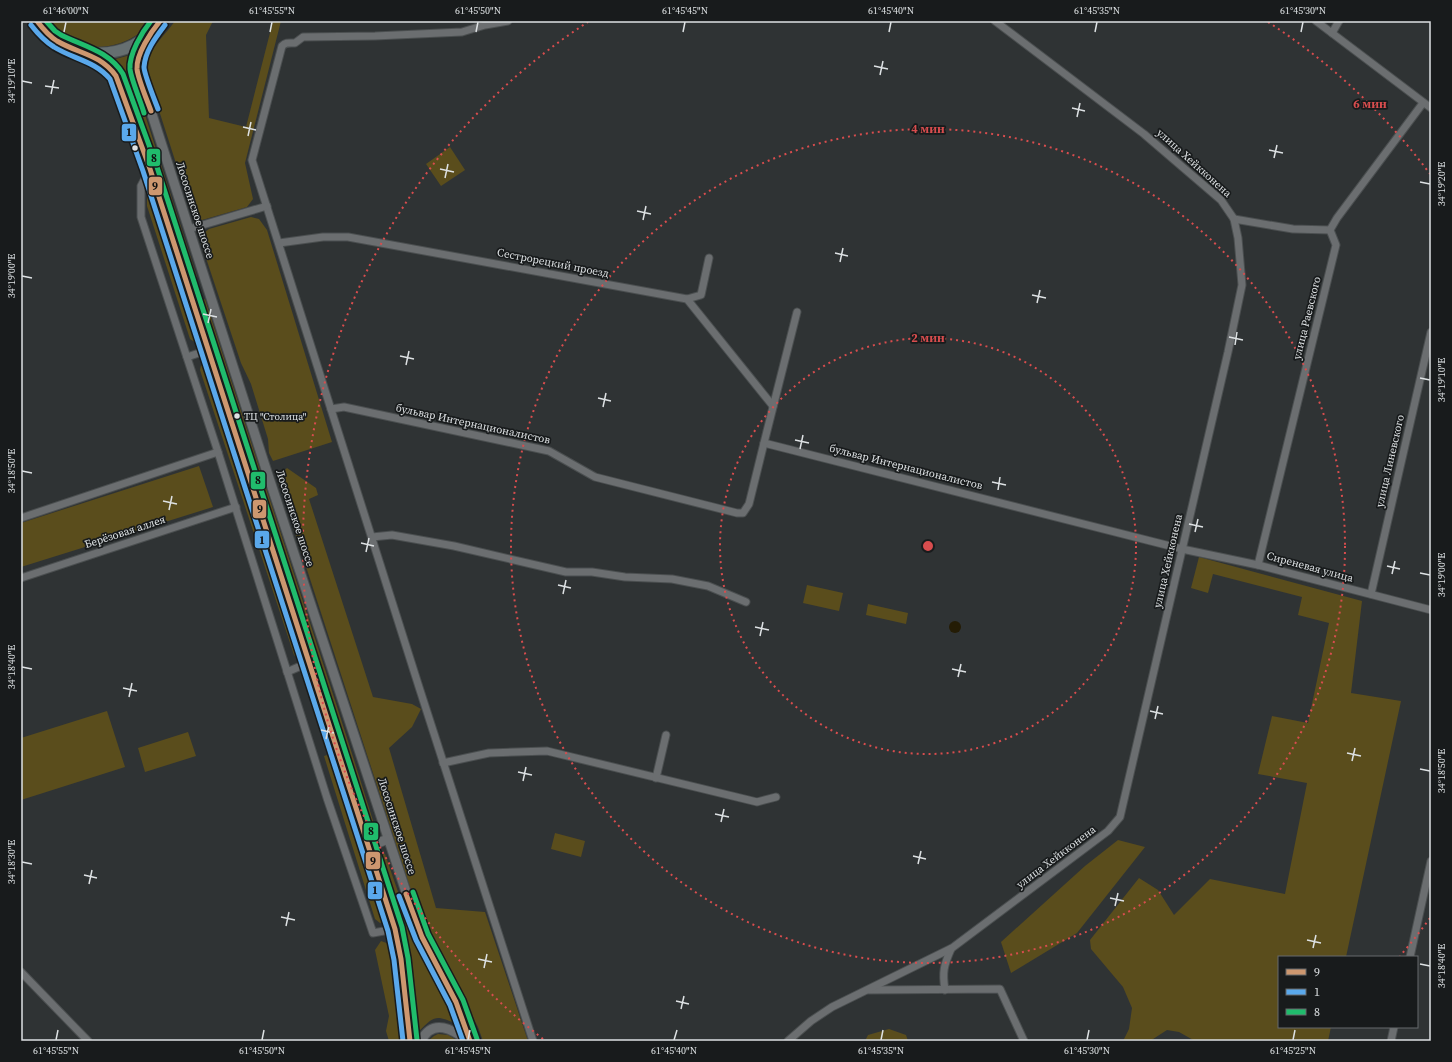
<svg xmlns="http://www.w3.org/2000/svg" width="1452" height="1062" font-family="'Source Serif 4',serif">
<style>
.green{fill:#5a4d1c}
.water{fill:#241c05}
.lines{fill:none;stroke-linecap:round;stroke-linejoin:round}
.street-casing{stroke:#4b4f50;stroke-width:9}
.secondary-casing{stroke:#4b4f50;stroke-width:11}
.primary-casing{stroke:#4b4f50;stroke-width:13}
.street{stroke:#6b6e70;stroke-width:7}
.secondary{stroke:#6b6e70;stroke-width:9}
.primary{stroke:#666f71;stroke-width:11}
.bus-1-casing{stroke:#181b1c;stroke-width:8}
.bus-2-casing{stroke:#181b1c;stroke-width:8}
.bus-3-casing{stroke:#181b1c;stroke-width:8}
.bus-1{stroke:#cd976f;stroke-width:5}
.bus-2{stroke:#5aa8eb;stroke-width:5}
.bus-3{stroke:#20bc6c;stroke-width:5}
.ticks{fill:none;stroke:#dee2e4;stroke-width:1.5}
.ring{fill:none;stroke:#d84d4e;stroke-width:2;stroke-dasharray:2 4}
.bus-dot{fill:#dee2e4;stroke:#181b1c;stroke-width:1.5}
.labels{text-anchor:middle;dominant-baseline:central;stroke-width:3.5;stroke-linejoin:round;paint-order:stroke}
.bus-label{font-size:10px;fill:#dee2e4;stroke:#181b1c;text-anchor:start}
.street-label{font-size:11px;fill:#dee2e4;stroke:#181b1c}
.centre{fill:#d84d4e;stroke:#181b1c;stroke-width:2}
.ring-label{font-size:12px;text-anchor:middle;font-weight:bold;fill:#d84d4e;stroke:#181b1c;stroke-width:3.5;stroke-linejoin:round;paint-order:stroke}
.line-badge{stroke:#181b1c;stroke-width:1.5}
.pale-badge-label{font-size:11px;text-anchor:middle;font-weight:bold;fill:#111}
.neatline{fill:none;stroke:#dee2e4;stroke-width:1.5}
.ticks-label{font-size:10px;text-anchor:middle;fill:#dee2e4}
</style>
<rect width="100%" height="100%" fill="#2f3334"/>
<g class="green">
<path d="M45,21H152C126,54 70,57 45,21Z"/>
<path d="M175,21H213L206,35L209,118L246,127L273,21H281L245,163L253,199L247,207L202,220L191,210L146,70C148,48 163,38 175,21Z"/>
<path d="M134,54L132,74L197,277L192,276L127,74L112,60Z"/>
<path d="M450,147L465,170L441,186L426,164Z"/>
<path d="M147,189L152,197L196,333V343L190,339L147,206Z"/>
<path d="M251,217L259,219L267,230L332,442L273,461L269,453L268,439L251,384L241,363L199,237L209,229Z"/>
<path d="M205,299C261,475 320,650 375,827V836L371,830L325,681L264,501L201,302Z"/>
<path d="M201,365L206,367L298,650L300,661L294,655L200,370Z"/>
<path d="M199,466L213,507L21,567V523Z"/>
<path d="M287,468L316,488L318,495L309,499L373,697L412,704L421,709L412,727L389,748L436,908L485,912L528,1041H483L478,1027L420,918L277,477Z"/>
<path d="M1199,557L1362,601L1351,693L1401,701L1346,957H1279V1027H1331L1328,1041H1195L1179,1032L1167,1030L1150,1041H1123L1129,1029L1132,1008L1123,987L1091,949L1090,940L1139,878L1158,890L1174,915L1210,879L1285,894L1307,783L1258,774L1272,716L1308,723L1329,623L1298,615L1302,597L1213,574L1208,593L1191,588Z"/>
<path d="M807,585L843,593L839,611L803,603Z"/>
<path d="M868,604L908,613L906,624L866,615Z"/>
<path d="M107,711L125,767L21,800V738Z"/>
<path d="M188,732L196,756L145,772L138,748Z"/>
<path d="M327,755L338,772L385,915L384,921L380,923L375,919L324,756Z"/>
<path d="M555,833L585,841L581,857L551,849Z"/>
<path d="M1118,840L1145,847L1077,933L1011,973L1001,942L1085,866Z"/>
<path d="M385,854L408,921L443,990L457,1024C436,1015 435,1015 419,1031L413,1005L412,976L405,937L380,855Z"/>
<path d="M381,941L392,945L396,968L402,1041H389L386,1031L389,1016L375,950Z"/>
<path d="M889,1029L906,1035L908,1041H865L868,1035Z"/>
<path d="M438,1034L448,1035L458,1041H428L434,1036Z"/>
</g>
<circle class="water" cx="955" cy="627" r="6"/>
<g class="lines">
<defs>
<g id="street">
<path d="M508,21L485,25L462,32L375,36L303,37L295,43C289,43 286,42 282,46L252,160L419,687L533,1041"/>
<path d="M1316,21L1431,108"/>
<path d="M1332,33L1339,21"/>
<path d="M150,169L141,186V217L218,452L327,798L373,933L395,929"/>
<path d="M1234,219L1293,229L1330,230"/>
<path d="M189,229L267,206"/>
<path d="M279,243L323,237H348L687,299L773,406"/>
<path d="M687,299L701,295L709,258"/>
<path d="M797,312L764,443L1182,549L1258,565L1431,610"/>
<path d="M187,357L208,350"/>
<path d="M331,409L344,407L549,451L595,477L737,513H743L749,504L764,443"/>
<path d="M21,518L218,452"/>
<path d="M372,537L392,535L454,546L566,572H592L625,577L672,579L708,586L746,602"/>
<path d="M1258,565L1336,245L1330,230L1337,218L1423,103"/>
<path d="M21,578L236,507"/>
<path d="M1371,594L1431,332"/>
<path d="M287,672L310,662"/>
<path d="M443,763L489,753L547,751L757,802L776,797"/>
<path d="M656,778L666,735"/>
<path d="M1410,957L1431,861"/>
<path d="M21,972L88,1041"/>
<path d="M869,990L1000,989L1024,1041"/>
<path d="M945,990C942,972 944,965 951,949"/>
<path d="M788,1041L811,1021L832,1007L952,948L1108,831L1120,817L1228,352L1242,285L1238,238L1234,219L1221,200L1144,134L995,21"/>
<path d="M1391,1041L1394,1027"/>
</g>
<g id="secondary">
<path d="M148,36L141,52L137,68L140,77L266,469L412,910L422,937L456,1002L470,1041"/>
<path d="M86,54C99,59 107,65 116,76L150,169L395,929L401,959L407,1018L410,1041"/>
<path d="M368,847L388,839"/>
<path d="M421,1041C433,1017 453,1030 469,1041"/>
</g>
<path id="primary" d="M37,21C65,64 133,64 160,21"/>
</defs>
<use href="#street" class="street-casing"/>
<use href="#secondary" class="secondary-casing"/>
<use href="#primary" class="primary-casing"/>
<use href="#street" class="street"/>
<use href="#secondary" class="secondary"/>
<use href="#primary" class="primary"/>
<defs>
<g id="bus-1">
<path d="M37,21C43,29 49,36 57,41C79,54 100,54 116,76L150,169L395,929L401,959L410,1041"/>
<path d="M151,111C147,100 138,79 137,69C136,54 151,32 160,21"/>
<path d="M406,894L422,937L456,1002L470,1041"/>
</g>
<g id="bus-2">
<path d="M31,25C38,34 44,41 54,47C73,59 95,61 110,79L143,171L388,931L394,960L403,1041"/>
<path d="M158,109C155,101 144,74 144,67C145,51 156,37 165,25"/>
<path d="M399,896L416,940L450,1005L463,1041"/>
</g>
<g id="bus-3">
<path d="M46,21L55,31L61,35C83,46 109,51 123,74L157,167L402,927L408,958L417,1040"/>
<path d="M144,113C141,102 131,79 130,69C129,54 142,32 151,21"/>
<path d="M413,892L428,934L463,1000L477,1039"/>
</g>
</defs>
<use href="#bus-1" class="bus-1-casing"/>
<use href="#bus-2" class="bus-2-casing"/>
<use href="#bus-3" class="bus-3-casing"/>
<use href="#bus-1" class="bus-1"/>
<use href="#bus-2" class="bus-2"/>
<use href="#bus-3" class="bus-3"/>
</g>
<path class="ticks" d="M64,32L66,22M270,32L272,22M476,32L478,22M683,32L685,22M889,32L891,22M1095,32L1097,22M1301,32L1303,22M874,66L888,69M880,75L883,61M22,81L32,83M45,86L59,88M51,94L54,80M1072,108L1085,111M1077,117L1080,103M243,127L256,130M248,136L251,122M1269,150L1283,153M1274,158L1277,145M440,169L454,172M445,178L448,164M1420,182L1430,184M637,211L651,214M643,220L646,206M835,253L848,256M840,262L843,248M22,276L32,278M1032,295L1046,298M1037,303L1040,290M203,314L217,317M208,323L211,309M1229,337L1243,340M1235,345L1237,332M400,356L414,359M406,365L409,351M1420,378L1430,380M598,398L611,401M603,407L606,393M795,440L809,443M800,449L803,435M22,471L32,473M992,482L1006,485M998,490L1000,477M163,501L177,504M169,510L172,496M1189,524L1203,527M1195,532L1198,519M361,543L374,546M366,552L369,538M1387,566L1400,569M1420,573L1430,575M1392,574L1395,561M558,585L571,588M563,594L566,580M755,627L769,630M760,636L763,622M22,667L32,669M952,669L966,672M958,677L961,664M123,688L137,691M129,697L132,683M1150,711L1163,714M1155,719L1158,706M321,730L334,733M326,739L329,725M1347,753L1361,756M1352,761L1355,748M1420,769L1430,771M518,772L532,775M523,781L526,767M715,814L729,817M721,822L724,809M913,856L926,859M22,862L32,864M918,864L921,851M84,875L97,878M89,884L92,870M1110,898L1124,901M1115,906L1118,893M281,917L295,920M286,926L289,912M1307,940L1321,943M1313,948L1316,935M478,959L492,962M1420,964L1430,966M484,968L487,954M676,1001L689,1004M681,1009L684,996M56,1040L58,1030M262,1040L264,1030M468,1040L470,1030M674,1040L677,1030M881,1040L883,1030M1087,1040L1089,1030M1293,1040L1295,1030"/>
<g class="ring">
<circle cx="928" cy="546" r="208"/>
<circle cx="928" cy="546" r="417"/>
<path d="M1430 918A625 625 0 0 1 1400 956M543 1039A625 625 0 0 1 588 22M1268 22A625 625 0 0 1 1430 174"/>
</g>
<g class="bus-dot">
<circle cx="135" cy="148" r="3.5"/>
<circle cx="237" cy="416" r="3.5"/>
</g>
<g class="labels">
<g class="bus-label">
<text x="244" y="416">ТЦ "Столица"</text>
</g>
<g class="street-label">
<text transform="translate(1194 163) rotate(42)">улица Хейкконена</text>
<text transform="translate(195 210) rotate(72)">Лососинское шоссе</text>
<text transform="translate(553 263) rotate(11)">Сестрорецкий проезд</text>
<text transform="translate(1307 318) rotate(-76)">улица Раевского</text>
<text transform="translate(473 424) rotate(12)">бульвар Интернационалистов</text>
<text transform="translate(1390 461) rotate(-77)">улица Линевского</text>
<text transform="translate(906 467) rotate(14)">бульвар Интернационалистов</text>
<text transform="translate(295 518) rotate(72)">Лососинское шоссе</text>
<text transform="translate(125 532) rotate(-18)">Берёзовая аллея</text>
<text transform="translate(1168 561) rotate(-77)">улица Хейкконена</text>
<text transform="translate(1310 567) rotate(15)">Сиреневая улица</text>
<text transform="translate(397 826) rotate(72)">Лососинское шоссе</text>
<text transform="translate(1056 857) rotate(-37)">улица Хейкконена</text>
</g>
</g>
<circle cx="928" cy="546" r="6" class="centre"/>
<g class="ring-label">
<text x="1370" y="108">6 мин</text>
<text x="928" y="133">4 мин</text>
<text x="928" y="342">2 мин</text>
</g>
<g class="line-badge">
<rect x="121" y="123" width="16" height="19" rx="4" fill="#5aa8eb"/>
<rect x="146" y="148" width="15" height="19" rx="4" fill="#20bc6c"/>
<rect x="148" y="176" width="15" height="20" rx="4" fill="#cd976f"/>
<rect x="250" y="471" width="16" height="19" rx="4" fill="#20bc6c"/>
<rect x="252" y="499" width="15" height="20" rx="4" fill="#cd976f"/>
<rect x="254" y="530" width="16" height="19" rx="4" fill="#5aa8eb"/>
<rect x="363" y="822" width="16" height="19" rx="4" fill="#20bc6c"/>
<rect x="365" y="851" width="16" height="19" rx="4" fill="#cd976f"/>
<rect x="367" y="881" width="16" height="19" rx="4" fill="#5aa8eb"/>
</g>
<g class="pale-badge-label">
<text x="129" y="136">1</text>
<text x="154" y="162">8</text>
<text x="155" y="190">9</text>
<text x="258" y="484">8</text>
<text x="260" y="513">9</text>
<text x="262" y="544">1</text>
<text x="371" y="835">8</text>
<text x="373" y="865">9</text>
<text x="375" y="894">1</text>
</g>
<rect width="1452" height="1062" fill="none" stroke="#181b1c" stroke-width="44"/>
<rect x="1278" y="956" width="140" height="72" fill="#181b1c" stroke="#676b6c"/>
<rect x="1286" y="969" width="20" height="6" fill="#cd976f" stroke="#676b6c"/>
<text x="1314" y="976" font-size="12" fill="#dee2e4">9</text>
<rect x="1286" y="989" width="20" height="6" fill="#5aa8eb" stroke="#676b6c"/>
<text x="1314" y="996" font-size="12" fill="#dee2e4">1</text>
<rect x="1286" y="1009" width="20" height="6" fill="#20bc6c" stroke="#676b6c"/>
<text x="1314" y="1016" font-size="12" fill="#dee2e4">8</text>
<rect x="22" y="22" width="1408" height="1018" class="neatline"/>
<g class="ticks-label">
<text x="66" y="14">61°46'00"N</text>
<text x="272" y="14">61°45'55"N</text>
<text x="478" y="14">61°45'50"N</text>
<text x="685" y="14">61°45'45"N</text>
<text x="891" y="14">61°45'40"N</text>
<text x="1097" y="14">61°45'35"N</text>
<text x="1303" y="14">61°45'30"N</text>
<text transform="translate(11 81) rotate(-90)" y="4">34°19'10"E</text>
<text transform="translate(1441 184) rotate(-90)" y="4">34°19'20"E</text>
<text transform="translate(11 276) rotate(-90)" y="4">34°19'00"E</text>
<text transform="translate(1441 380) rotate(-90)" y="4">34°19'10"E</text>
<text transform="translate(11 471) rotate(-90)" y="4">34°18'50"E</text>
<text transform="translate(1441 575) rotate(-90)" y="4">34°19'00"E</text>
<text transform="translate(11 667) rotate(-90)" y="4">34°18'40"E</text>
<text transform="translate(1441 771) rotate(-90)" y="4">34°18'50"E</text>
<text transform="translate(11 862) rotate(-90)" y="4">34°18'30"E</text>
<text transform="translate(1441 966) rotate(-90)" y="4">34°18'40"E</text>
<text x="56" y="1054">61°45'55"N</text>
<text x="262" y="1054">61°45'50"N</text>
<text x="468" y="1054">61°45'45"N</text>
<text x="674" y="1054">61°45'40"N</text>
<text x="881" y="1054">61°45'35"N</text>
<text x="1087" y="1054">61°45'30"N</text>
<text x="1293" y="1054">61°45'25"N</text>
</g>
</svg>
